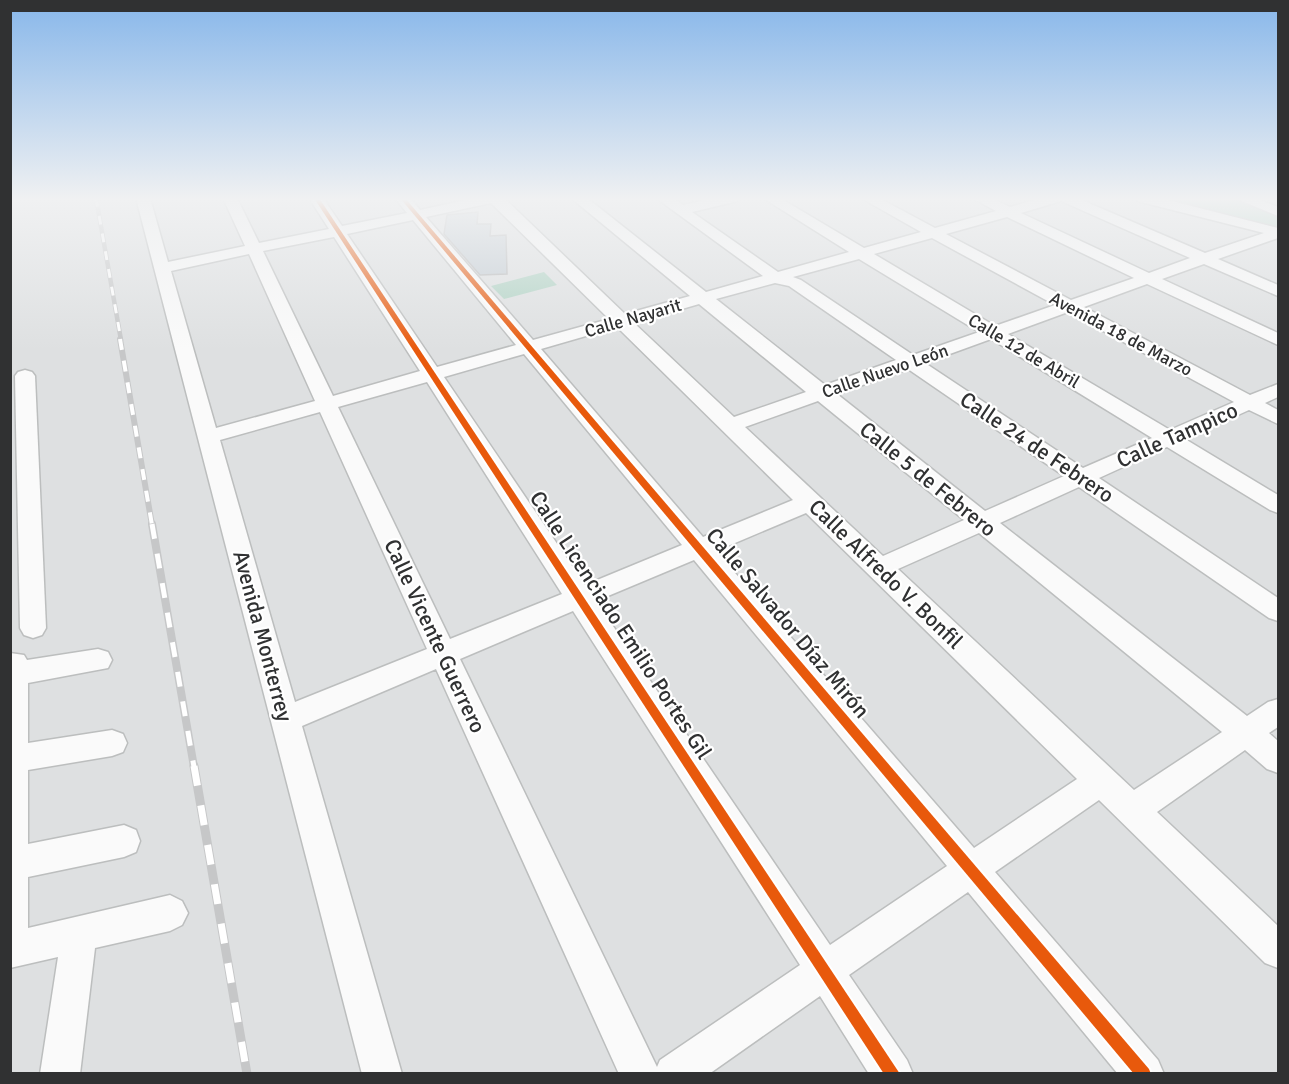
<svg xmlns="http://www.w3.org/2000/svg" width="1289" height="1084" font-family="Signika,sans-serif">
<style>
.green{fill:#afd2c3}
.building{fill:#c3ccd3;stroke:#b7b8b9;stroke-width:1.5}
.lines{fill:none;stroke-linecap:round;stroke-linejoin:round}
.minor-casing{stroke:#bcbebe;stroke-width:3}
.minor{fill:#fafafa;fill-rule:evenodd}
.rail-far3-casing{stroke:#c6c7c8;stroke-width:4.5}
.rail-far2-casing{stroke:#c6c7c8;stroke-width:6}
.rail-far1-casing{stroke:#c6c7c8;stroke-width:8}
.rail-casing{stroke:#c6c7c8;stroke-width:9}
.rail-far3{stroke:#fff;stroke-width:3;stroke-dasharray:9;stroke-linecap:butt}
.rail-far2{stroke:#fff;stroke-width:4;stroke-dasharray:11;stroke-linecap:butt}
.rail-far1{stroke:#fff;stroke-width:5;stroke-dasharray:15;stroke-linecap:butt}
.rail{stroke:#fff;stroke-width:7;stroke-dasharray:20;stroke-linecap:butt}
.cycleway-casing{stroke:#fff;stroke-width:4}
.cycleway{fill:#e8590c;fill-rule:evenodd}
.labels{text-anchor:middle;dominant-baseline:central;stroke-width:4.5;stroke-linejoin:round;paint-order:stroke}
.far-street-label{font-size:18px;fill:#303132;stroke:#fff}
.street-label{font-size:22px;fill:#303132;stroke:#fff}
</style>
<rect width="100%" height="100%" fill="#dee0e1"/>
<g class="green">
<path d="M1160,198H1237L1278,214V230L1228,219Z"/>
<path d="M544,272L557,285L504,299L491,286Z"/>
</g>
<path class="building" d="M478,212L477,224H491L490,236L506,235L507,274L480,275L444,234L447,215Z"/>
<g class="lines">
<defs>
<g id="minor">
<path d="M136,198H150L168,262L245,246L223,198H237L259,243L329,229L309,198H323L342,226L407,213L395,198H410L420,210L475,198H504L625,314L690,296L571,198H587L706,292L763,276L656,198H673L683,205L713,198H740L738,201L692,212L778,272L849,252L763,198H780L864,248L921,232L861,198H879L935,228L996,211L972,198H991L1010,207L1041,198H1077L1205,253L1264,233L1137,201L1135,198H1160L1278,228V238L1218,259L1278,285V296L1204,264L1162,279L1278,333V345L1147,284L1084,307L1250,395L1278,384V397L1265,403L1278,410V424L1249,410L1185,439L1278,495V513L1270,510L1167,447L1099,478L1278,598V621L1269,618L1079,487L1000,523L1247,716L1268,702L1278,699V727L1269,733L1278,741V773L1267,769L1245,750L1157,812L1278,926V968L1265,963L1099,800L995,872L1158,1060L1164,1074H1118L968,892L849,975L907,1060L913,1074H869L820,996L709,1074H619L436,669L302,726L402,1074H362ZM1061,201L1190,258L1149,273L1021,213ZM491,203L609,319L533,340L426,217ZM1007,217L1134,278L1071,300L946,234ZM413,220L516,345L437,367L347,234ZM334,237L420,371L333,396L263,251ZM932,238L1055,305L995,326L874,254ZM249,254L315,401L216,428L171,271ZM859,259L979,332L913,355L801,280L793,277ZM775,283L789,286L896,360L825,385L716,299ZM699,304L806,392L734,417L634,323ZM1068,312L1234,402L1170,430L1008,334ZM617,327L793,500L703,537L541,349ZM991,339L1152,438L1083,468L925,363ZM524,354L682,545L585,585L444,377ZM908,369L1064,476L985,511L837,394ZM427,382L562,594L450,639L338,407ZM818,401L964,520L883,556L745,427ZM320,412L427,649L295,702L220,440ZM806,513L1077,779L974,848L716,551ZM979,533L1222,732L1134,790L898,569ZM694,560L947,866L830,945L596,601ZM573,611L800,965L660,1060L657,1067L460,659Z"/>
<path d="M1234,198H1255L1278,207V216Z"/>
<path d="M25,370L32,372L35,376L46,628L42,635L33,638L24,635L20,628L15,376L18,372Z"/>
<path d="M98,649L108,652L112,660L108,668L28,683V743L112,730L123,734L127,743L123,752L112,756L28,770V844L124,825L136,830L140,841L136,852L124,857L28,877V928L170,895L182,901L188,913L182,925L170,931L95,948L80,1074H40L58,957L10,968V653L24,655L27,660Z"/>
</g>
</defs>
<use href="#minor" class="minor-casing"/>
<use href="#minor" class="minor"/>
<defs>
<path id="rail-far3" d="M96,198L121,340"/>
<path id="rail-far2" d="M120,339L152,525"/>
<path id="rail-far1" d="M152,524L194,767"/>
<path id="rail" d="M194,766L247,1074"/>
</defs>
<use href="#rail-far3" class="rail-far3-casing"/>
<use href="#rail-far2" class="rail-far2-casing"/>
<use href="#rail-far1" class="rail-far1-casing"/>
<use href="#rail" class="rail-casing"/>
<use href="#rail-far3" class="rail-far3"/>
<use href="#rail-far2" class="rail-far2"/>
<use href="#rail-far1" class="rail-far1"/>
<use href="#rail" class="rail"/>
<defs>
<g id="cycleway">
<path d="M314,198H319L900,1074H884Z"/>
<path d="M400,198H405L1149,1069L1151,1074H1134Z"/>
</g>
</defs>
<use href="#cycleway" class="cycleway-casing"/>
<use href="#cycleway" class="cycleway"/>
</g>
<linearGradient id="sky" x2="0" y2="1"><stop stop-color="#88b7ea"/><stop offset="0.57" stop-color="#f0f1f2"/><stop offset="1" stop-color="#f0f1f2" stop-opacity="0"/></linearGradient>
<rect width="1289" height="350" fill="url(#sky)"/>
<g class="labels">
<g class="far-street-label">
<text transform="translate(633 318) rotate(-16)">Calle Nayarit</text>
<text transform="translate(1121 334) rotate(28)">Avenida 18 de Marzo</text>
<text transform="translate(1024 351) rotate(31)">Calle 12 de Abril</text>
<text transform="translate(885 371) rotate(-19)">Calle Nuevo León</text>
</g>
<g class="street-label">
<text transform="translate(1177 435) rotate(-24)">Calle Tampico</text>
<text transform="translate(1037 447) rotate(34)">Calle 24 de Febrero</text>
<text transform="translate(928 479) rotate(39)">Calle 5 de Febrero</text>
<text transform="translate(886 574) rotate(44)">Calle Alfredo V. Bonfil</text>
<text transform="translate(788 623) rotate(50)">Calle Salvador Díaz Mirón</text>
<text transform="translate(621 625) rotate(57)">Calle Licenciado Emilio Portes Gil</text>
<text transform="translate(263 636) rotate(75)">Avenida Monterrey</text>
<text transform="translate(435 636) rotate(65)">Calle Vicente Guerrero</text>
</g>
</g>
<rect width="1289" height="1084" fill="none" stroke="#303132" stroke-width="24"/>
</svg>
